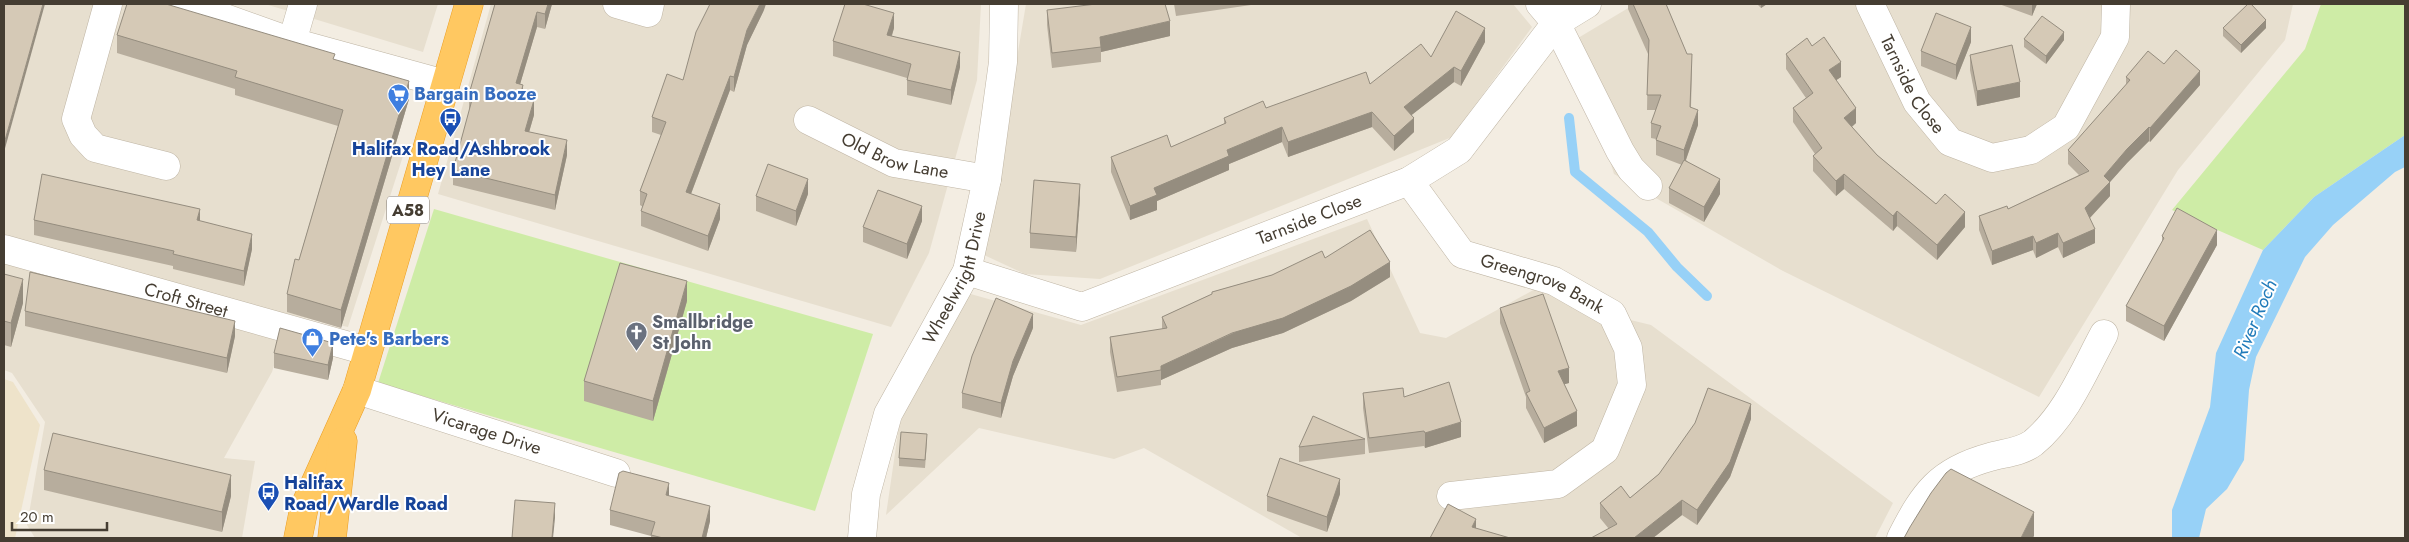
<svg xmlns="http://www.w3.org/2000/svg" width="2409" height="542" font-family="Jost,sans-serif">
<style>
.residential{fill:#e7dfcf}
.education{fill:#eee3ca}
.green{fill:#ceeca6}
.water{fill:#97d1f7}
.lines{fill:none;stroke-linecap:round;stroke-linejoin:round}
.stream{stroke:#97d1f7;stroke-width:10}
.minor-casing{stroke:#bfb5a4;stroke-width:29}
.highway-casing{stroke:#eb9e23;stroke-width:29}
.minor{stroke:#fff;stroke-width:28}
.highway{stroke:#ffc861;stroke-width:28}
.wall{fill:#b7ad9d}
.shaded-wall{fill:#958d7f}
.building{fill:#d5c9b6;stroke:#958d7f}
.labels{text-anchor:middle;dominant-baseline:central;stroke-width:4;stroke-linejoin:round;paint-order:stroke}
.shield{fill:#fff;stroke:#7d7770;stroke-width:1}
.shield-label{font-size:16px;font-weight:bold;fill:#453d32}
.street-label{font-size:18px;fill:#453d32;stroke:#fff}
.shop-label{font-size:18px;font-weight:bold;fill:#366cbe;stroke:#fff;text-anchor:start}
.transit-label{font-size:18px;font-weight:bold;fill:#164399;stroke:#fff}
.worship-label{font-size:18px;font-weight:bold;fill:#5b616d;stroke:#fff;text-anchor:start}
.water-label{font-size:19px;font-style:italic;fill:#227cba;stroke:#fff}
</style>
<rect width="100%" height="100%" fill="#f3ede2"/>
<g class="residential">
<path d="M4,4H165L362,66L342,132L403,156L348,327L264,309L258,333L281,343L272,372L224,458L255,461L242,538H35L27,525L45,422L12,373L4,370Z"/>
<path d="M265,4H438L423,52Z"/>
<path d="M491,4H981L977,80L929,253L891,327L438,194Z"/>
<path d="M1026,4H1513L1532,27L1452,137L1100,279L1025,274L984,255Z"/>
<path d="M1635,4H2293L2285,40L2178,170L2039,397L1783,271L1614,174L1573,41Z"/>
<path d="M1367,219L1420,333L1446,338L1537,288L1581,308L1651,325L1893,503L1875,538H1302L1144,448L1114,459L979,428L886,515L899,426L931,347L967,293L1081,325Z"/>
</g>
<path class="education" d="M4,379L13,382L40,425L15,538H4Z"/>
<g class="green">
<path d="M2321,4H2405V135L2314,197L2263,250L2172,210L2305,49Z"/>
<path d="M434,209L873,334L815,511L378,383Z"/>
</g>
<path class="water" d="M2405,135V167L2395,172L2333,225L2305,257L2256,357L2249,390L2244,460L2227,489L2206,509L2199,538H2172V510L2210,407L2216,353L2263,250L2314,197Z"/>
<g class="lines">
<path class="stream" d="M1569,118L1575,172L1648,232L1677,267L1707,296"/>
<defs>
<g id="minor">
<path d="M108,4L76,119L83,135L95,148L166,166"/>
<path d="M186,4L292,42L445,84"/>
<path d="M617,4L648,13L650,4"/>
<path d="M1540,4L1556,23L1620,151L1631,169L1648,186"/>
<path id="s1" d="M1870,4L1917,102L1950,142L1992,158L2031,150L2066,127L2115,37L2116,4"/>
<path d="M292,42L303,4"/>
<path id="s2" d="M808,120L894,163L987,179"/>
<path id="s3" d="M1409,181L1462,254L1554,281L1612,314L1628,348L1632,385L1605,450L1558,484L1451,496"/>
<path id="s4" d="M4,249L367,351"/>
<path id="s5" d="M967,271L1082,307L1409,181L1459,150L1556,23L1587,4"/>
<path id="s6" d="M357,390L616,473"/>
<path id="s7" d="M862,538L866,494L888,414L967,271L987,179L1003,62L1004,4"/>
<path d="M1901,538C1924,493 1939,471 1990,457C2004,453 2021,452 2033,443C2066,416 2084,371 2104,334"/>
</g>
<g id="highway">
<path d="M298,538L304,508L357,390L469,4"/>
<path d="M332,538L343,441"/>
</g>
</defs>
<use href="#minor" class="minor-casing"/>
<use href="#highway" class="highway-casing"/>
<use href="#minor" class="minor"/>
<use href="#highway" class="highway"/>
</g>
<g class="wall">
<path d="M495,4H552L545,29L537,27L520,84L523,97L534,115L529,132L567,155L555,210L453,185V170L470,110L469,109V94Z"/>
<path d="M1174,4H1278L1251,5L1176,16Z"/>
<path d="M1628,4H1666L1692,69L1691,107L1698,125L1686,160L1720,194L1704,222L1669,203V188L1682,165L1656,155V139L1651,138V123L1656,110H1647L1648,54L1628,9Z"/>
<path d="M1757,4H1767L1761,8Z"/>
<path d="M1999,4H2037L2032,16Z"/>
<path d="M764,10L747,45L734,92L730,90L691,194L720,219L708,251L641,226V211L643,207L640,205V191L661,135L652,132V117L683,80Z"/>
<path d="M1047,10L1170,36L1101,52V62L1052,68L1047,25Z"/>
<path d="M894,28L892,36L960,67L951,105L907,95V78L833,56V41Z"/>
<path d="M2223,28H2266L2241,53L2223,36Z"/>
<path d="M117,35L335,60L409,99L341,328L287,312V294L299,260L338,126L235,95V89L117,53Z"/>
<path d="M2024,39L2064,40L2046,64L2024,47Z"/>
<path d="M1485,42L1461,86L1454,82L1411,115L1414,132L1394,151L1372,127L1288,157L1282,142L1229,164V170L1157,201V210L1130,220L1111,172V157L1171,147L1224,124V118L1370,84Z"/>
<path d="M1971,42L1956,80L1921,66V51Z"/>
<path d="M1812,46L1841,77L1836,80L1856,123L1852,127L1877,155L1936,204L1965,227L1937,260L1897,226L1893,231L1844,189L1836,196L1813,171V156L1815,154L1793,122V108L1806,98L1786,69V54Z"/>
<path d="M1970,55L2020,97L1977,106L1970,70Z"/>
<path d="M2164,64L2200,85L2150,142L2149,141L2127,163L2110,182V196L2090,218L2095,243L2063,258L2058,247L2036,258L2033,250L1992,265L1979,230V216L2008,209L2079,175L2068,164V150L2126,85V77Z"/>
<path d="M808,194L796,226L756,211V196Z"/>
<path d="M1080,198L1076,252L1030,248V233Z"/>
<path d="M34,220L200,221L252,249L244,286L173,269V266L34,235Z"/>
<path d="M922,221L907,259L863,242V227Z"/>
<path d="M2162,236L2217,245L2164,341L2126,321V306L2162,242Z"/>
<path d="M1325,258L1390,277L1351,301L1283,333L1232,348L1161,380V385L1117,392L1110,352V337L1162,329V317L1212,294V292L1272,275Z"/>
<path d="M4,274L23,303L11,347L4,345Z"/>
<path d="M687,301L653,421L584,401V381Z"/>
<path d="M1500,308L1569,383L1564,384L1577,426L1544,443L1526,408V397L1500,323Z"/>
<path d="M25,311L235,336L227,373L25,326Z"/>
<path d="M1033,328L1013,376L1001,418L962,408V393Z"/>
<path d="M274,353L333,358L328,380L274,368Z"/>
<path d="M1363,393L1404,397L1461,437L1425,448L1424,446L1369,453L1363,408Z"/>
<path d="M1751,419L1730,477L1697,525L1682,515L1653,538H1591L1609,529L1600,518V503L1630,498L1659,474Z"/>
<path d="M1365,439V454L1299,462V447Z"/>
<path d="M927,442L925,468L899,466V458Z"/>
<path d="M44,470L231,496L222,532L44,490Z"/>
<path d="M1340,494L1327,532L1267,511V496Z"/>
<path d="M669,496L710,521L706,538H651V536L610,525V510Z"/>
</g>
<g class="shaded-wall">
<path d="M43,4H45L4,152V144Z"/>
<path d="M548,4H552L545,29V14Z"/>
<path d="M760,4H766L764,10L747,45L734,92V77L747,30Z"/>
<path d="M1761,4H1767L1761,8Z"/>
<path d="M2032,4H2037L2032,16Z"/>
<path d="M537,12V27L516,98V83Z"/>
<path d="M894,13V28L887,50V35Z"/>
<path d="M2266,20V28L2241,53V45Z"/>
<path d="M1170,21V36L1101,52L1100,37Z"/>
<path d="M1971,27V42L1956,80V65Z"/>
<path d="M1485,28V42L1461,86V71Z"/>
<path d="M2064,32V40L2046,64V56Z"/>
<path d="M960,52V67L951,105V90Z"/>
<path d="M1841,62V77L1829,85V70Z"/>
<path d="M1454,67V82L1404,121V107Z"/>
<path d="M2200,71V85L2150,142V128Z"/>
<path d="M730,76V90L686,207V192Z"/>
<path d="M409,81V99L341,328V310Z"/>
<path d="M2020,82V97L1977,106V91Z"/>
<path d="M523,85V100L520,96Z"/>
<path d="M534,100V115L525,146V131Z"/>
<path d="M1856,108V123L1844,133V118Z"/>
<path d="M1698,110V125L1684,165V150Z"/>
<path d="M1372,112V127L1288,157V142Z"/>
<path d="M1414,118V132L1394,151V136Z"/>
<path d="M1282,127V142L1229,164V170L1157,201V210L1130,220V206L1154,188L1227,150Z"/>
<path d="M2149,127V141L2127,163L2110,182V196L2085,223V208L2104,176L2127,149Z"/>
<path d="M567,140V155L555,210V195Z"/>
<path d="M1844,174V189L1836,196V181Z"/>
<path d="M808,179V194L796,226V211Z"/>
<path d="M1720,179V194L1704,222V207Z"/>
<path d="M1080,184V198L1076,252V237Z"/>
<path d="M720,204V219L708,251V236Z"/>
<path d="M922,206V221L907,259V244Z"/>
<path d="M200,209V224L197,220Z"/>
<path d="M1897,211V226L1893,231V216Z"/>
<path d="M1965,212V227L1937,260V245Z"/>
<path d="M2095,229V243L2063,258V243Z"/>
<path d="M2217,230V245L2164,341V326Z"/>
<path d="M2058,233V247L2036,258V243Z"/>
<path d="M252,234V249L244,286V271Z"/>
<path d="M2033,236V250L1992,265V251Z"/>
<path d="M1390,262V277L1351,301L1283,333L1232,348L1161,380V366Z"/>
<path d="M23,279V303L11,347V323Z"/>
<path d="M687,281V301L653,421V401Z"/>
<path d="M1033,314V328L1013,376L1001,418V403L1013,361Z"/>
<path d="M235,321V336L227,373V358Z"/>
<path d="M333,343V358L328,380V365Z"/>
<path d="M1569,368V383L1558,386V371Z"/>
<path d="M1751,404V419L1730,477L1697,525V510Z"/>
<path d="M1577,411V426L1544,443V428Z"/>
<path d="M1461,422V437L1425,448V433Z"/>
<path d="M231,475V496L222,532V512Z"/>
<path d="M1340,479V494L1327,532V517Z"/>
<path d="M669,483V498L666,495Z"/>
<path d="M1682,500V515L1653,538H1634Z"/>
<path d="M555,503V518L553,538H552Z"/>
<path d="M710,506V521L706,538H702Z"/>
<path d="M2034,512V536L2033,538H2021Z"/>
<path d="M1476,519V534L1472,527Z"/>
</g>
<g class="building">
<path d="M4,4H43L4,144Z"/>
<path d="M127,4H166L335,54L333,59L409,81L341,310L287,294L295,259L299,260L343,110L235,77L237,71L117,35Z"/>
<path d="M495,4H548L545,14L537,12L516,83L523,85L520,96L534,100L525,131L567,140L555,195L453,170L473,96L469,94Z"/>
<path d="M710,4H760L747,30L734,77L730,76L686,192L720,204L708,236L641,211L647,194L640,191L666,122L652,117L667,74L683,80L696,32Z"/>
<path d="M845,4H863L894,13L887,35L960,52L951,90L907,80L911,64L833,41Z"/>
<path d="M1096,4H1165L1170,21L1100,37L1101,47L1052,53L1047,10Z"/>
<path d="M1633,4H1666L1687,54H1692L1690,107L1698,110L1684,150L1656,140L1661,126L1651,123L1661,95H1647L1649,40Z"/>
<path d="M2248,4H2251L2266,20L2241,45L2223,28Z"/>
<path d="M1456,11L1485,28L1461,71L1454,67L1404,107L1414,118L1394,136L1372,112L1288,142L1282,127L1227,150L1229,156L1154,188L1157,195L1130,206L1111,157L1167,135L1171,147L1226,123L1224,118L1263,101L1266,108L1366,72L1370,84L1421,44L1431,57Z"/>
<path d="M1936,13L1971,27L1956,65L1921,51Z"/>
<path d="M2042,16L2064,32L2046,56L2024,39Z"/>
<path d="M1824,37L1841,62L1829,70L1856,108L1844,118L1877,155L1936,204L1945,194L1965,212L1937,245L1897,211L1893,216L1844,174L1836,181L1813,156L1822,148L1793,108L1813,93L1786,54L1807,38L1812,46Z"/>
<path d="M2012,45L2020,82L1977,91L1970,55Z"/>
<path d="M2176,50L2200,71L2150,128L2149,127L2127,149L2104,176L2110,182L2085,208L2095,229L2063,243L2058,233L2036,243L2033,236L1992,251L1979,216L2007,206L2008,209L2089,171L2068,150L2130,80L2126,77L2148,51L2164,64Z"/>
<path d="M1684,160L1720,179L1704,207L1669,188Z"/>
<path d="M768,164L808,179L796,211L756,196Z"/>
<path d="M42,174L200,209L197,220L252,234L244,271L173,254L174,251L34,220Z"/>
<path d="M1034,180L1080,184L1076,237L1030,233Z"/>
<path d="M878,190L922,206L907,244L863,227Z"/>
<path d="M2177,208L2217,230L2164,326L2126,306L2164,238L2162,236Z"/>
<path d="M1370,230L1390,262L1351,286L1283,318L1232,333L1161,366V370L1117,377L1110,337L1167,328L1162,317L1212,294V292L1272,275L1322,251L1325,258Z"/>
<path d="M620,263L687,281L653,401L584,381Z"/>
<path d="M30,272L235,321L227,358L25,311Z"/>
<path d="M4,274L23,279L11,323L4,321Z"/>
<path d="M1543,294L1569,368L1558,371L1577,411L1544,428L1526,393L1530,391L1500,308Z"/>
<path d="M996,298L1033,314L1013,361L1001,403L962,393L972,356Z"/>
<path d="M280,328L333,343L328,365L274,353Z"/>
<path d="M1449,382L1461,422L1425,433L1424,431L1369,438L1363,393L1403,388L1404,397Z"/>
<path d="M1708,388L1751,404L1730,462L1697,510L1682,500L1634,538H1591L1617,524L1600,503L1621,486L1630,498L1659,474L1695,423Z"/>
<path d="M1313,416L1365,439L1299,447Z"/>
<path d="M901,432L927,434L925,460L899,458Z"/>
<path d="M53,433L231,475L222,512L44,470Z"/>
<path d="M1280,458L1340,479L1327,517L1267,496Z"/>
<path d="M1951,469L2034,512L2021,538H1904L1910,527L1931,493L1946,473Z"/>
<path d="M623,471L669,483L666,495L710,506L702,538H663L651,535L655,522L610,510L619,473Z"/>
<path d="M515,500L555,503L552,538H512Z"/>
<path d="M1448,504L1476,519L1472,527L1510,538H1430Z"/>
</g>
<defs>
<symbol id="supermarket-pin" viewBox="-11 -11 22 30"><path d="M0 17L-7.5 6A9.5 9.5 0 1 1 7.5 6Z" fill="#3f7fe0" stroke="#fff"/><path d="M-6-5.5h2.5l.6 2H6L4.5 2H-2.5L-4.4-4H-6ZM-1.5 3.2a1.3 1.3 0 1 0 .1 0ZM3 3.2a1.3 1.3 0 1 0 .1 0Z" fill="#fff"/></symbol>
<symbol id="bus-pin" viewBox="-11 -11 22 30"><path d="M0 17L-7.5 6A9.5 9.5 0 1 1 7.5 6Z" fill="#1a4fb4" stroke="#fff"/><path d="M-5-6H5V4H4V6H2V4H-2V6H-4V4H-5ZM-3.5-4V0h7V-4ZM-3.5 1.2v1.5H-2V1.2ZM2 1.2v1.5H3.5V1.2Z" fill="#fff"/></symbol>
<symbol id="church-pin" viewBox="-11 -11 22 30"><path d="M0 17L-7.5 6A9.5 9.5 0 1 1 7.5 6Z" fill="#6b7280" stroke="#fff"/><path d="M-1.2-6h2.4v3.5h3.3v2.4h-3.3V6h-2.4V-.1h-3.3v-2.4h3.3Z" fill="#fff"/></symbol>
<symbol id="shop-pin" viewBox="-11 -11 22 30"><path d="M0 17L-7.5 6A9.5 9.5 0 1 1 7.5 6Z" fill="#3f7fe0" stroke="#fff"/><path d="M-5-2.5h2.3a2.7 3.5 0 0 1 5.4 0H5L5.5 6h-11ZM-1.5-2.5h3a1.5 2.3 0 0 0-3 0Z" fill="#fff"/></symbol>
</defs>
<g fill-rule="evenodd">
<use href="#supermarket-pin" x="386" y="82" width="25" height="34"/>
<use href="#bus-pin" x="438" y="106" width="25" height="34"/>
<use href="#church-pin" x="624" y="320" width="25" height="34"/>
<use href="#shop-pin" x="300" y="326" width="25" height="34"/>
<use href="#bus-pin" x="256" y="480" width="25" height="34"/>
</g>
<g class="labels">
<rect class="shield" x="387" y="196.5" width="42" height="27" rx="4"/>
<g class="shield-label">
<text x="408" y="210">A58</text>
</g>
<g class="street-label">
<text stroke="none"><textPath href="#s1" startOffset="91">Tarnside Close</textPath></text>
<text stroke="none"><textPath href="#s2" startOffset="95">Old Brow Lane</textPath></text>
<text stroke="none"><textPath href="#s5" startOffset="364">Tarnside Close</textPath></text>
<text stroke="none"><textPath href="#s7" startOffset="280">Wheelwright Drive</textPath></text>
<text stroke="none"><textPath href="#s3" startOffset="176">Greengrove Bank</textPath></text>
<text stroke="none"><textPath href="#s4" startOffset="189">Croft Street</textPath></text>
<text stroke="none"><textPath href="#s6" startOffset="136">Vicarage Drive</textPath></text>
</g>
<g class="shop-label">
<text x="414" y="94">Bargain Booze</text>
<text x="329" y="339">Pete's Barbers</text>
</g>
<g class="transit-label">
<text x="451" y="149">Halifax Road/Ashbrook<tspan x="451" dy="21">Hey Lane</tspan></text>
<text x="284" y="483" text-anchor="start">Halifax<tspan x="284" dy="21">Road/Wardle Road</tspan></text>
</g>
<g class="worship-label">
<text x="652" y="322">Smallbridge<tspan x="652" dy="21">St John</tspan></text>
</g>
<g class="water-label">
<text transform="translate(2255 319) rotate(-67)">River Roch</text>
</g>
</g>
<rect width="2409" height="542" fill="none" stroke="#453d32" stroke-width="10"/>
<path d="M12 522v8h95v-8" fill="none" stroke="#453d32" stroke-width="2.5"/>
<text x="20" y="522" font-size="15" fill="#453d32" stroke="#ffffff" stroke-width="4" paint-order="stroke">20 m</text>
</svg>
